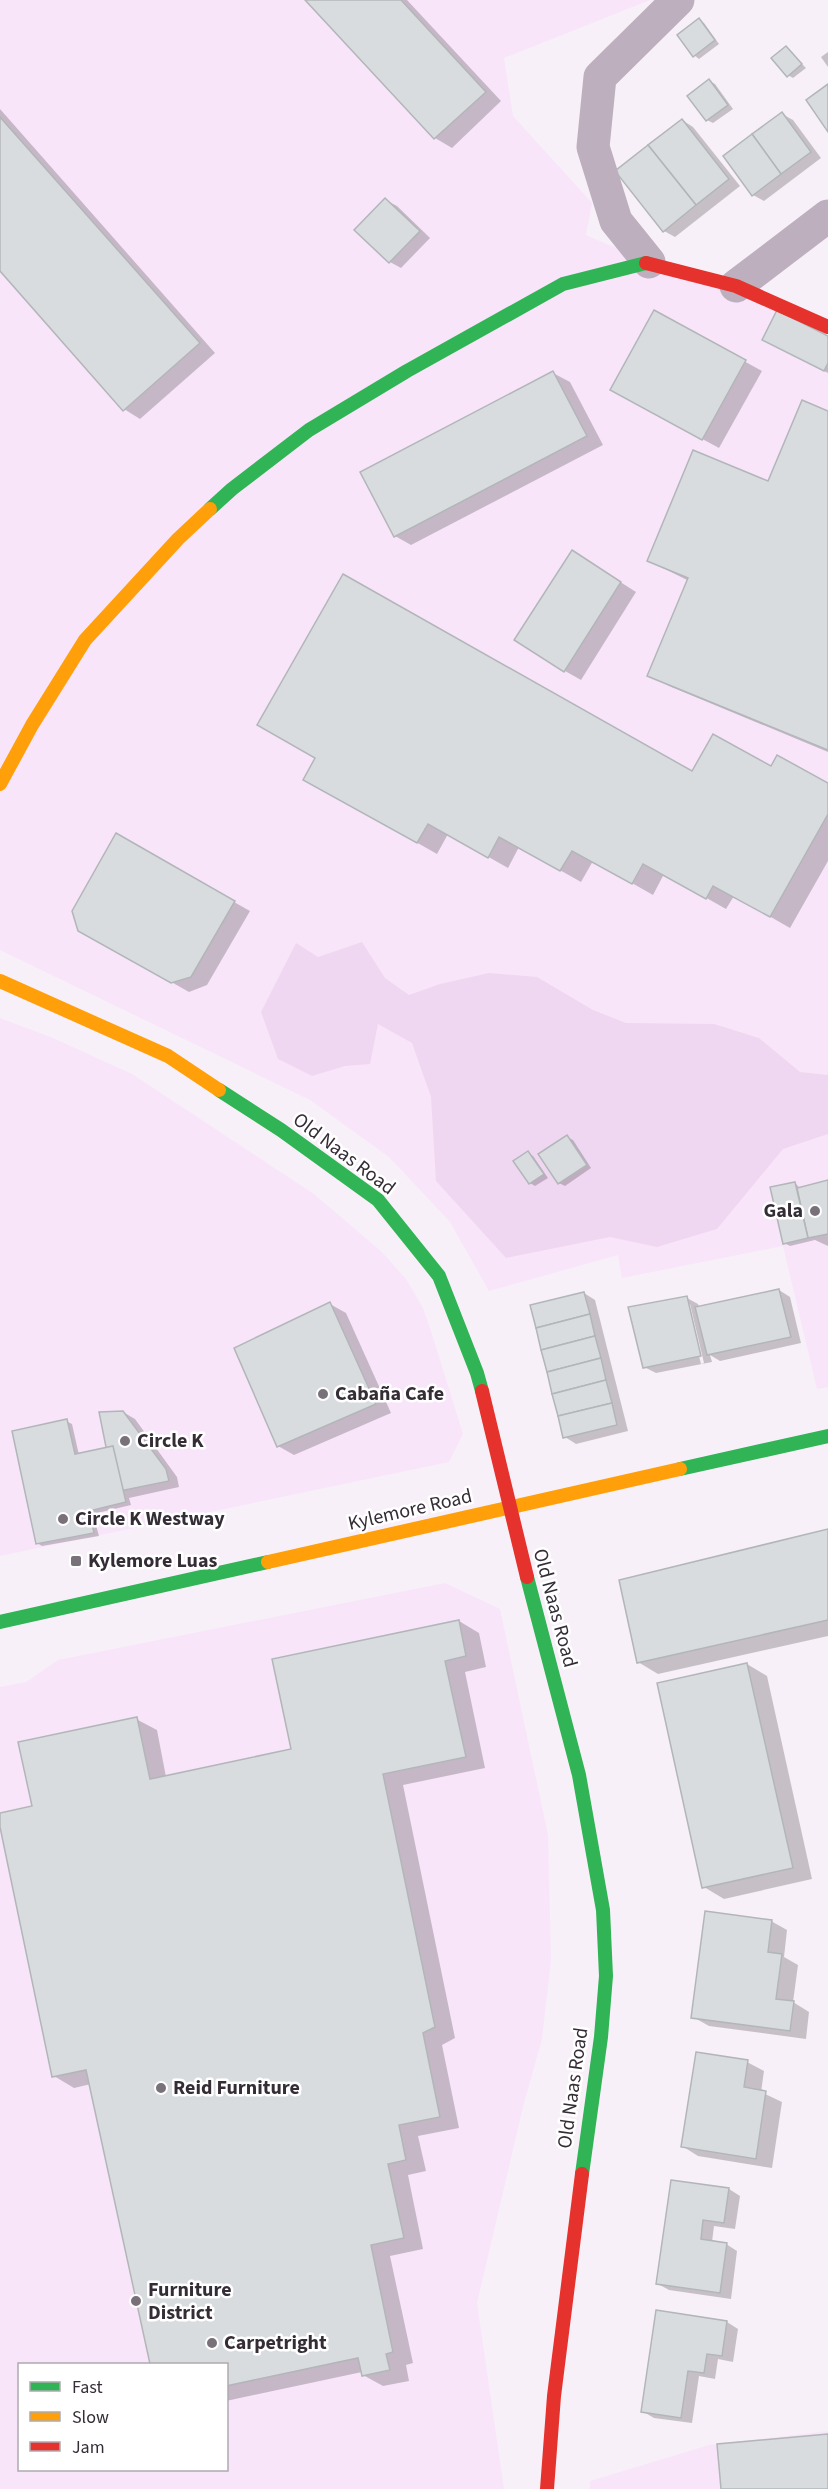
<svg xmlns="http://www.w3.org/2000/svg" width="828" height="2489" font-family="'Source Sans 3',sans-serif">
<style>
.built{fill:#f8e5f9;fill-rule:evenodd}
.green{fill:#f0d7f1}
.shadow{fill:#0003;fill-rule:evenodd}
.building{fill:#d8dcdf;stroke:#b2b6b9;stroke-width:1.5}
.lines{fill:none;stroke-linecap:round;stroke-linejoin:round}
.street{stroke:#bdafbd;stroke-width:33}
.fast{stroke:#30b455;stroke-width:14}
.slow{stroke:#ff9f0a;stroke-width:14}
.jam{stroke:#e5322d;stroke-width:14}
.poi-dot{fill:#79717a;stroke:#fff;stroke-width:2}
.labels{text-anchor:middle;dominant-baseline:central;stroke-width:5;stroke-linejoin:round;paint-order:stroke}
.street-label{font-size:20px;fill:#352d36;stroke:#fff}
.poi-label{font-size:20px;font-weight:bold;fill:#352d36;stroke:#fff;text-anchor:start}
</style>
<rect width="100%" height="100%" fill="#f8f0f8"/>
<g class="built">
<path d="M0,0H650L504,58L513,116L592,203L586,235L649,262L828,327V1387L817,1389L783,1246L622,1278L618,1255L489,1291L450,1222L389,1157L310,1100L0,950Z"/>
<path d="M0,1018L53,1038L132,1074L314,1194L382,1252L406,1279L423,1308L430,1328L463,1434L449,1462L0,1556Z"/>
<path d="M445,1583L500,1609L548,1835L551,1960L542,2039L523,2107L477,2303L504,2489H0V1687L26,1682L58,1660ZM20,2364H226V2470H20Z"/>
<path d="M828,2431V2489H590V2481L709,2445Z"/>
</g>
<path class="green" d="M362,942L385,978L409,995L440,984L489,973L537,977L593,1010L626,1023L714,1024L759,1038L800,1072L828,1075V1134L783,1149L717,1229L657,1247L610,1237L506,1258L436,1181L431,1097L412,1043L378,1024L370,1064L345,1066L312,1076L278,1059L261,1012L296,943L318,957Z"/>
<g class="shadow">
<path d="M307,0H407L501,101L452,148L435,138Z"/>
<path d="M699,20L704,23L719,44L699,59L694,55Z"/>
<path d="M786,48L806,68L793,78L788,75Z"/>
<path d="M828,52V67L821,57Z"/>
<path d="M709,81L715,84L733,109L713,123L707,120L690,96Z"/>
<path d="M0,109L215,353L140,419L124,409L0,269Z"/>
<path d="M782,114L793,120L821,158L764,201L753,195Z"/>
<path d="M682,120L693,127L740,186L675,237L664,231Z"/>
<path d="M385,200L397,206L430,238L401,268L390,262Z"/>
<path d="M655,312L762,371L719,448L628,399Z"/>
<path d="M828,337V373L775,346Z"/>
<path d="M553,373L570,382L603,445L411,545L395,536Z"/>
<path d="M828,413V752L669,686L649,675L689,581L649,561L769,483Z"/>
<path d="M589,562L636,592L581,680L565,671Z"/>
<path d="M771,768L828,785V861L790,928L734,896L726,909L664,874L653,895L593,861L581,882L519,847L508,868L448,834L437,854L305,779L693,773Z"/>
<path d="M117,836L250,911L207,985L189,992L79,930Z"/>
<path d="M567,1137L573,1140L591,1168L565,1186L559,1183L540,1155Z"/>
<path d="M528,1153L533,1156L548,1178L535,1186L530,1183Z"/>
<path d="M828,1182V1246L815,1240L790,1246L784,1243L795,1183L801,1189Z"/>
<path d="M779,1290L790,1297L801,1343L720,1361L710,1355L712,1362L656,1373L644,1367L687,1298L698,1304L699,1307ZM687,1304H690L704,1363L701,1364Z"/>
<path d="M584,1293L595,1300L628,1431L576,1444L565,1437Z"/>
<path d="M330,1304L346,1313L391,1413L294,1455L278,1446Z"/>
<path d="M123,1412L135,1419L177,1477L179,1487L129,1498L131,1505L93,1514L99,1536L42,1546L37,1543L66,1421L72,1424L79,1455L108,1449Z"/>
<path d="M828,1530V1636L658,1674L638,1662Z"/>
<path d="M459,1621L479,1633L486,1667L465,1672L485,1768L403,1785L455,2038L442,2045L459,2128L418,2136L426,2171L408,2175L423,2249L390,2256L413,2363L406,2365L409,2381L383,2386L363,2375L362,2372L226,2401V2364H151L91,2084L74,2088L54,2076L0,1814L34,1807L136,1719L157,1730L166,1777L293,1750Z"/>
<path d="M747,1664L767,1676L812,1879L724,1899L704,1887Z"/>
<path d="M771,1921L787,1930L784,1957L798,1965L793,2002L809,2012L806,2039L709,2026L693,2017Z"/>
<path d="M747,2062L764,2071L761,2092L782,2102L772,2168L698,2156L682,2146Z"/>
<path d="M672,2181L729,2189L740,2196L735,2229L714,2226L712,2242L726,2244L737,2251L731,2299L669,2290L658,2284Z"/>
<path d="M727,2322L738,2329L733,2362L718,2359L715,2379L699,2376L692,2423L654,2418L642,2411Z"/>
</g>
<g class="building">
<path d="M305,0H401L486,92L434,139Z"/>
<path d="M699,18L715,40L693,57L677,35Z"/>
<path d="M786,46L802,64L787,77L771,58Z"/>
<path d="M709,79L728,105L706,121L687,96Z"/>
<path d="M828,84V132L806,100Z"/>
<path d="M782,112L811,152L781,174L752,134Z"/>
<path d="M0,117L200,343L123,411L0,271Z"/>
<path d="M682,119L729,179L696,205L648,145Z"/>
<path d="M752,134L781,174L752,196L723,156Z"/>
<path d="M648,145L696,205L663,232L615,171Z"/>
<path d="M385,198L420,231L389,263L354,230Z"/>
<path d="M654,310L746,360L702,440L610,390Z"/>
<path d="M777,310L828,336V363L824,371L762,340Z"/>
<path d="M553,371L587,436L394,537L360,472Z"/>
<path d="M802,400L828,411V750L647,676L688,578L647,561L693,450L768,481Z"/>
<path d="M572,550L621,582L564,672L514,640Z"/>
<path d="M343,574L692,771L713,734L771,766L777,755L828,783V814L770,917L713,886L706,899L643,864L632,884L572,851L560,871L499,837L488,858L428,824L417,843L303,780L315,758L257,725Z"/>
<path d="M116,833L235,901L191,977L171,983L78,931L72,911Z"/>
<path d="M567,1135L587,1165L558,1184L538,1154Z"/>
<path d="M528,1151L544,1174L529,1184L513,1161Z"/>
<path d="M828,1180V1234L808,1238L797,1188Z"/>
<path d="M795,1182L808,1238L783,1244L770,1187Z"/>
<path d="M779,1289L791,1337L707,1355L695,1307Z"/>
<path d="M584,1292L590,1314L536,1328L530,1305Z"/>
<path d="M687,1296L701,1356L643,1368L628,1307Z"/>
<path d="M330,1302L376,1404L277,1447L234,1348Z"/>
<path d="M590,1314L595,1336L541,1350L536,1328Z"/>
<path d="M595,1336L601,1358L547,1372L541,1350Z"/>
<path d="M601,1358L606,1380L552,1394L547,1372Z"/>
<path d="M606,1380L612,1403L558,1416L552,1394Z"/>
<path d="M612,1403L617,1425L563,1438L558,1416Z"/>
<path d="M123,1411L166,1469L169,1481L115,1492L99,1412Z"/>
<path d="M67,1419L75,1454L113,1446L126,1502L89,1511L94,1533L36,1544L12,1431Z"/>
<path d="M828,1529V1620L637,1663L619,1580Z"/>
<path d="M459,1620L466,1656L445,1661L466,1757L383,1774L435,2027L423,2033L440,2117L399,2125L406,2160L388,2164L404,2238L371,2245L393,2352L386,2354L390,2370L362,2376L358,2358L226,2386V2364H150L86,2070L52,2077L0,1827V1813L32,1806L18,1742L137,1717L150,1779L291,1749L272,1659Z"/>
<path d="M747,1663L793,1868L702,1888L657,1683Z"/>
<path d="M705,1911L772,1920L768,1952L782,1954L776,1999L794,2001L790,2031L691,2018Z"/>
<path d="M696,2052L748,2060L744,2087L766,2091L756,2159L681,2147Z"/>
<path d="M671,2180L729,2188L724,2223L703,2220L701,2239L727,2243L720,2293L656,2284Z"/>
<path d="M656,2310L727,2321L722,2356L707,2354L704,2373L688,2371L681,2418L641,2412Z"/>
<path d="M828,2434V2489H721L717,2444Z"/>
</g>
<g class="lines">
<g class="street">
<path d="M649,262L616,221L593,147L600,77L678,0"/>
<path d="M736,286L828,216"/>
</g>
<g class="fast">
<path d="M210,509L232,489L309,430L407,371L563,284L646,263"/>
<path d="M219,1090L281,1130L378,1200L439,1276L477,1373L482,1391"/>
<path d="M680,1469L828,1436"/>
<path d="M527,1577L579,1775L603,1910L606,1976L601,2037L582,2174"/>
<path d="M0,1622L268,1562"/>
</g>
<g class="slow">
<path d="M0,784L32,725L85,640L178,539L210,509"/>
<path d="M0,981L168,1056L219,1090"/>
<path d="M268,1562L680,1469"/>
</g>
<g class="jam">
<path d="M646,263L736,286L828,327"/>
<path d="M482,1391L527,1577"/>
<path d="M547,2489L554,2396L582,2174"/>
</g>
</g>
<g class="poi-dot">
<circle cx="815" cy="1211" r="6"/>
<circle cx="323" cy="1394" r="6"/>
<circle cx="125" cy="1441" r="6"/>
<circle cx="63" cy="1519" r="6"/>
<rect x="70" y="1555" width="12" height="12" rx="3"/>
<circle cx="161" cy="2088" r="6"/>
<circle cx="136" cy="2301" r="6"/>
<circle cx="212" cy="2343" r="6"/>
</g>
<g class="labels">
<g class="street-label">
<text transform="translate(344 1154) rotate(37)">Old Naas Road</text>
<text transform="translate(410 1510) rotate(-13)">Kylemore Road</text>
<text transform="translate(555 1608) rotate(75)">Old Naas Road</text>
<text transform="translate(573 2088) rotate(-82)">Old Naas Road</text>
</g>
<g class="poi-label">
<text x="803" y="1211" text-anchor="end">Gala</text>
<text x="335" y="1394">Cabaña Cafe</text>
<text x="137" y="1441">Circle K</text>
<text x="75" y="1519">Circle K Westway</text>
<text x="88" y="1561">Kylemore Luas</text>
<text x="173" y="2088">Reid Furniture</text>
<text x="148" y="2290">Furniture<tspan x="148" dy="23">District</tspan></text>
<text x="224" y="2343">Carpetright</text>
</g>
</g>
<rect x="18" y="2363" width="210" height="108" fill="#ffffff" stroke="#aeabaf" stroke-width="1.5"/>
<rect x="30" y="2382" width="30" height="9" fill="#30b455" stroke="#aeabaf" stroke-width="1.5"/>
<text x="72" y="2393" font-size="18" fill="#352d36">Fast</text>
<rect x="30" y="2412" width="30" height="9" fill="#ff9f0a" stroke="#aeabaf" stroke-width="1.5"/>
<text x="72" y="2423" font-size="18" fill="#352d36">Slow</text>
<rect x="30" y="2442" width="30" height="9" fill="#e5322d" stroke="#aeabaf" stroke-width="1.5"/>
<text x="72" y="2453" font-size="18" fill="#352d36">Jam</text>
</svg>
